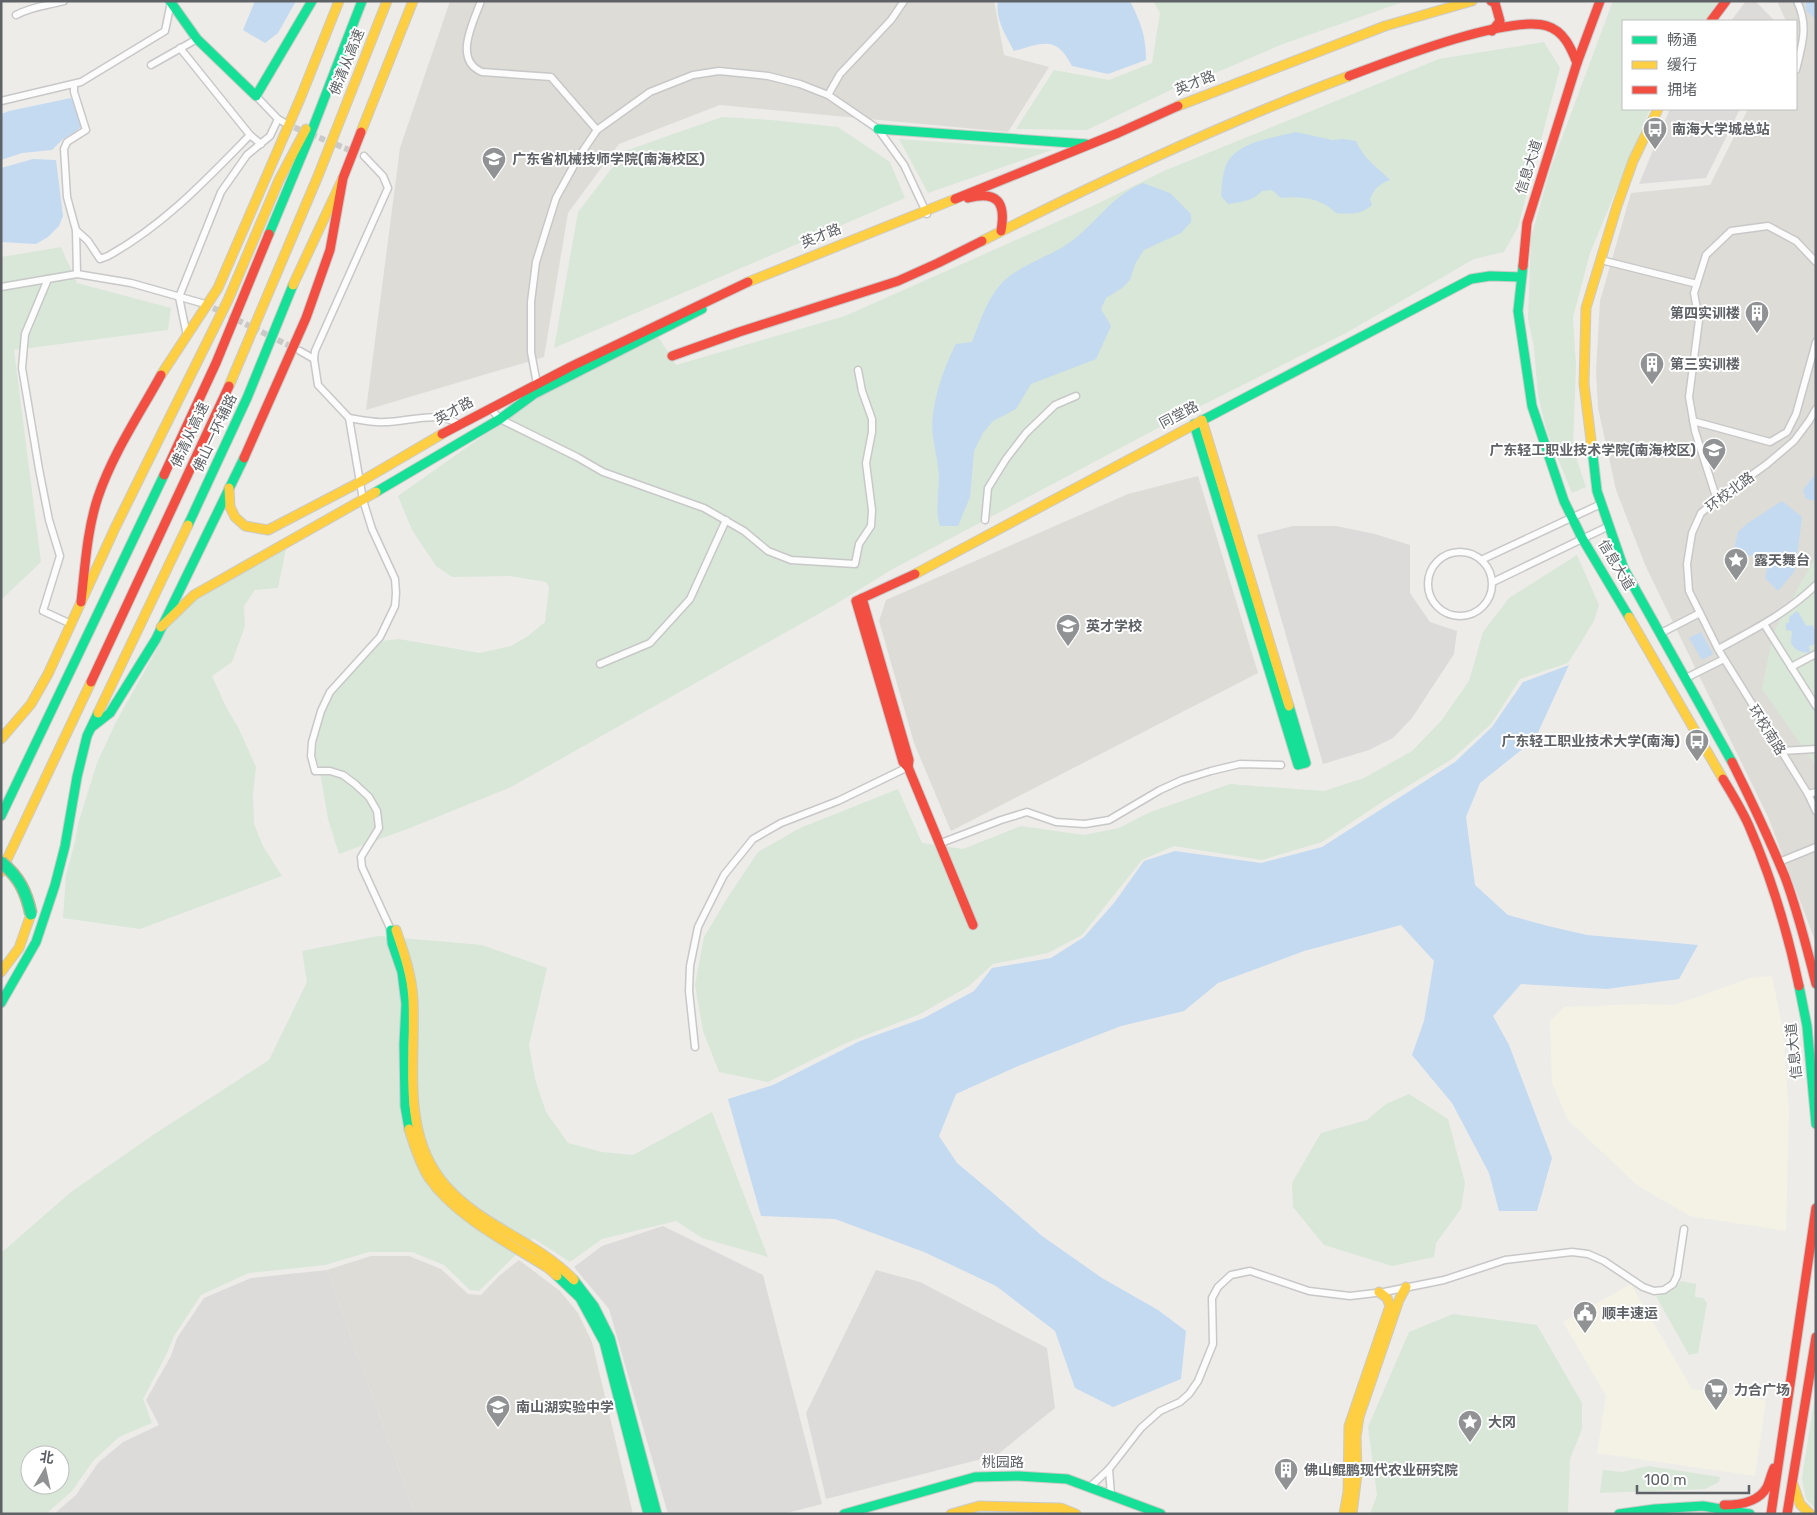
<svg xmlns="http://www.w3.org/2000/svg" width="1817" height="1515" font-family="Rubik,'Noto Sans SC',sans-serif">
<style>
.commercial{fill:#f4f2e5}
.industrial{fill:#dddbd9}
.education{fill:#dddcd7}
.green{fill:#d8e7d7;fill-rule:evenodd}
.water{fill:#c3daf1}
.lines{fill:none;stroke-linecap:round;stroke-linejoin:round}
.street-tunnel{stroke:#c9c9c8;stroke-width:6;stroke-dasharray:6 3;stroke-linecap:butt}
.street-casing{stroke:#c8c8c8;stroke-width:9}
.fast-casing{stroke:#cacaca;stroke-width:11}
.slow-casing{stroke:#cacaca;stroke-width:11}
.jam-casing{stroke:#cacaca;stroke-width:11}
.street{stroke:#fcfcfc;stroke-width:6}
.fast{stroke:#16e098;stroke-width:9}
.slow{stroke:#ffcf43;stroke-width:9}
.jam{stroke:#f24e42;stroke-width:9}
.fast-bridge-casing{stroke:#c0b79a;stroke-width:14;stroke-linecap:butt}
.fast-bridge{stroke:#16e098;stroke-width:11}
.labels{text-anchor:middle;dominant-baseline:central;stroke-width:4;stroke-linejoin:round;paint-order:stroke}
.street-label{font-size:14px;fill:#5e6165;stroke:#fff}
.poi-label{font-size:14px;font-weight:bold;fill:#5e6165;stroke:#fff;text-anchor:start}
</style>
<rect width="100%" height="100%" fill="#edece9"/>
<g class="commercial">
<path d="M1772,976L1783,1031L1789,1111L1786,1231L1690,1216L1637,1185L1568,1120L1552,1083L1550,1021L1564,1007L1643,1004L1674,1005L1750,978Z"/>
<path d="M1631,1284L1692,1389L1766,1400L1755,1476L1597,1453L1606,1396L1563,1322Z"/>
</g>
<g class="industrial">
<path d="M1746,1H1755L1775,21H1731Z"/>
<path d="M1670,109H1740L1706,178L1639,184Z"/>
<path d="M1293,526H1336L1375,534L1410,545V593L1430,622L1457,631L1454,654L1412,718L1393,738L1369,750L1323,764L1257,535Z"/>
<path d="M663,1226L763,1275L822,1504L783,1514H668L609,1309L574,1267L602,1246Z"/>
<path d="M327,1270L415,1514H54L76,1495L98,1463L123,1442L159,1425L146,1400L171,1356L177,1338L204,1298L251,1278Z"/>
<path d="M876,1270L920,1282L1047,1348L1055,1408L997,1455L826,1499L806,1413Z"/>
</g>
<g class="education">
<path d="M450,1H994L1004,55L1049,67L1008,132L720,105L619,144L568,213L544,357L366,410L400,148Z"/>
<path d="M1777,1H1816V943L1768,817L1646,567L1616,490L1598,408L1596,371L1600,301L1631,193L1710,185L1748,109H1796V21H1786Z"/>
<path d="M1198,476L1258,673L951,831L914,743L879,621L886,600L1128,494Z"/>
<path d="M371,1256H409L441,1269L468,1294L481,1295L499,1276L519,1260L560,1291L578,1313L592,1342L633,1514H415L327,1270Z"/>
</g>
<g class="green">
<path d="M1153,1H1406L1283,44L1220,71L1181,85L1087,130L1016,129L1054,70L1109,80L1152,63L1160,13Z"/>
<path d="M1613,1H1721L1705,21H1623V109H1650L1590,253L1573,317L1576,366L1573,448L1586,487L1572,493L1547,432L1538,395L1534,347L1528,319L1531,238L1550,170Z"/>
<path d="M1544,42L1560,68L1518,227L1504,252L1474,259L1346,333L1173,420L891,570L836,604L511,787L410,828L339,854L328,819L319,766L315,754L319,727L332,695L381,641L399,639L480,653L511,646L528,636L545,622L549,587L546,582L510,576L452,577L436,566L412,530L398,496L542,394L657,335L676,365L845,316L1097,204L1166,170L1439,59Z"/>
<path d="M722,117L771,120L838,127L890,162L905,198L554,348L578,212L625,151Z"/>
<path d="M899,139L1052,150L928,193Z"/>
<path d="M61,247L77,283L171,308L168,330L14,350L41,562L1,600V257Z"/>
<path d="M286,549L278,588L255,590L244,606L245,626L232,662L212,676L226,707L238,727L256,767L253,794L254,824L263,846L282,876L140,929L63,918L66,875L75,842L78,824L97,763L116,722L158,647L168,626L190,604L207,592Z"/>
<path d="M1577,555L1599,605L1594,621L1568,663L1520,679L1491,724L1452,759L1382,802L1322,842L1262,860L1174,846L1142,860L1082,935L1048,953L993,964L969,986L920,1014L846,1043L768,1082L719,1072L703,1031L695,985L704,937L728,897L758,852L800,828L898,789L922,843L963,849L1021,826L1084,835L1119,828L1148,813L1230,784L1324,791L1364,778L1412,751L1441,721L1469,681L1483,632L1509,598Z"/>
<path d="M1816,556V766L1762,689L1773,633Z"/>
<path d="M378,936L482,945L547,968L529,1045L535,1079L546,1112L568,1143L602,1152L633,1155L712,1112L768,1257L702,1238L676,1221L602,1239L570,1262L533,1238L479,1291L470,1290L444,1265L412,1252H369L325,1265L249,1273L201,1295L174,1336L167,1353L143,1399L152,1423L119,1437L93,1461L72,1491L46,1514H1V1253L71,1192L153,1135L269,1060L307,982L302,951ZM30,1455H60V1485H30Z"/>
<path d="M1409,1094L1448,1119L1465,1183L1461,1209L1436,1243L1434,1257L1392,1266L1324,1245L1293,1207L1292,1183L1321,1133L1367,1120L1386,1104Z"/>
<path d="M1681,1281L1696,1284L1695,1297L1703,1298L1707,1303L1698,1353L1689,1355L1656,1296C1667,1293 1674,1291 1681,1281Z"/>
<path d="M1453,1314L1537,1325L1582,1403V1429L1570,1459L1568,1514H1370L1377,1495L1368,1427L1409,1332Z"/>
<path d="M1816,1389V1509L1806,1499L1802,1478Z"/>
<path d="M1648,1466L1720,1477L1719,1482L1705,1489L1600,1493L1603,1470L1622,1472Z"/>
</g>
<g class="water">
<path d="M255,1H296L278,33L265,43L243,30Z"/>
<path d="M998,1H1130C1141,23 1146,36 1146,60L1108,74L1072,66C1056,35 1043,43 1014,51C1006,35 995,20 998,1Z"/>
<path d="M1806,1H1816V19L1806,11Z"/>
<path d="M71,98L81,122V127L75,132L63,139L52,150L22,153L1,160V114L9,111Z"/>
<path d="M1296,132L1332,140L1343,139L1356,141C1363,158 1377,167 1390,180C1379,184 1374,189 1370,199L1372,205C1361,215 1349,214 1336,213C1321,198 1301,196 1281,198L1272,190L1262,191C1253,201 1241,202 1228,204L1221,196C1222,187 1222,177 1225,168C1233,142 1273,138 1296,132Z"/>
<path d="M33,159L56,160L63,216L59,226L48,237L36,244L1,242V168Z"/>
<path d="M1143,183L1170,193L1191,214V222L1181,233L1144,250L1135,264L1130,280L1122,288L1106,298L1101,309L1111,326L1096,359L1031,384L1016,409L993,421L983,433L974,451L970,497L958,526H940C935,509 939,493 939,476C938,462 935,450 933,437C929,410 943,368 956,344L972,342C980,322 986,301 1001,284C1017,266 1049,257 1069,243C1097,223 1111,196 1143,183Z"/>
<path d="M1816,473V501H1815L1806,499L1803,490Z"/>
<path d="M1782,501L1802,517L1796,565L1794,572L1778,591L1765,578L1767,569L1762,559L1750,555L1741,562L1732,558L1738,532L1748,523Z"/>
<path d="M1797,611C1802,616 1802,621 1807,626L1812,625L1816,631V644L1809,646L1810,653C1800,652 1796,651 1791,643L1792,631L1786,630V623H1789V617Z"/>
<path d="M1701,632L1713,654L1702,660L1689,638Z"/>
<path d="M1569,665L1535,739L1480,783L1466,817L1475,885L1508,915L1548,926L1587,935L1698,945L1679,979L1607,989L1521,984L1493,1016L1509,1045L1552,1158L1537,1211H1499L1489,1173L1452,1103L1412,1055L1424,1021L1434,961L1401,925L1304,951L1218,983L1184,1011L1121,1026L1018,1066L956,1094L939,1136L957,1163L994,1194L1042,1236L1102,1278L1158,1310L1186,1331L1181,1379L1113,1407L1075,1388L1055,1331L996,1286L924,1252L835,1219L761,1216L728,1099L773,1085L860,1041L924,1018L974,991L992,968L1051,958L1084,937L1114,903L1144,861L1175,851L1261,863L1322,847L1455,762L1492,727L1523,682Z"/>
</g>
<g class="lines">
<g class="street-tunnel">
<path d="M286,124L364,156"/>
<path d="M205,304L296,349"/>
</g>
<defs>
<g id="street">
<path d="M481,1C473,23 453,60 482,72L551,77L597,130"/>
<path d="M16,15C33,6 46,6 64,1"/>
<path d="M180,48L250,135"/>
<path d="M151,65L197,39"/>
<path d="M1796,70C1802,45 1809,26 1797,1"/>
<path d="M74,84V92L86,130L67,142L64,149L67,197L76,230L77,274"/>
<path d="M828,95L840,74L891,20L904,1"/>
<path d="M256,96L278,119L285,123"/>
<path d="M1,101L81,82L165,31L171,2"/>
<path d="M364,156L383,176L388,188L315,351L314,359L318,385L349,418L363,500L372,529L395,579L396,593L395,606L380,637L330,692L321,711L312,742L311,756L315,771H330L343,775L355,784L369,797L377,811L379,828L361,857L362,867L391,930H396"/>
<path d="M76,230L88,241L100,259L108,256C164,225 206,180 250,135L261,144"/>
<path d="M1601,260L1697,284"/>
<path d="M48,279L25,334L22,368L39,469L49,520L60,556L43,611L71,624"/>
<path d="M1,287L77,274L131,283L205,304"/>
<path d="M187,336L179,297L221,192L247,155L270,136L278,119"/>
<path d="M300,351L314,359"/>
<path d="M537,384L531,352V302L536,262L556,198L578,158L597,130L650,92L693,75L719,71L768,76L800,84L828,95L878,129L904,165L927,214"/>
<path d="M490,408L500,419L577,457L603,472L704,508L744,531L768,551L791,560L855,564L859,544L871,526L872,510L866,463L872,432V419L862,391L858,370"/>
<path d="M1816,409L1809,421L1794,441L1767,464L1717,500L1701,513L1692,533L1687,564L1689,591L1718,649L1808,794L1816,811"/>
<path d="M349,418C361,420 373,423 385,422C407,422 439,410 458,424"/>
<path d="M1693,421L1770,442L1787,432L1796,414L1816,342"/>
<path d="M1717,500L1695,431L1689,397L1699,320L1694,293L1706,255L1731,231L1768,226L1796,241L1816,262"/>
<path d="M985,520L988,488L1006,459L1026,433L1055,405L1076,396"/>
<circle cx="1460" cy="584" r="32"/>
<path d="M1481,560L1601,504"/>
<path d="M1493,582L1609,526"/>
<path d="M1764,624L1816,706"/>
<path d="M1661,633L1700,613"/>
<path d="M1718,649C1753,630 1787,613 1816,585"/>
<path d="M600,664L650,643L690,599L726,520"/>
<path d="M1791,667L1816,654"/>
<path d="M1686,678L1724,659"/>
<path d="M1781,751L1816,749"/>
<path d="M1808,794L1816,792"/>
<path d="M941,843L1001,820L1027,812L1056,822L1085,824L1109,820L1160,790L1182,780L1211,771L1240,764L1281,765"/>
<path d="M1779,862L1816,847"/>
<path d="M695,1047L689,991L690,966L698,927L724,875L753,839L781,823L838,801L908,767"/>
<path d="M1109,1469L1111,1495"/>
<path d="M1090,1487L1109,1469L1141,1428L1160,1411L1180,1402L1189,1394L1198,1381L1213,1344L1212,1298L1218,1287L1231,1275L1250,1271L1309,1291L1350,1296L1384,1292L1444,1280L1505,1260L1572,1252L1588,1254L1604,1261L1643,1287L1654,1291L1664,1290L1673,1284L1677,1276L1684,1229"/>
</g>
<g id="fast">
<path d="M170,1L197,39L256,96L312,1"/>
<path d="M878,129L1086,144"/>
<path d="M269,234L309,138L362,1"/>
<path d="M1523,266L1518,311L1532,406L1564,501L1582,538L1629,617"/>
<path d="M1201,421L1471,279L1490,276L1521,277"/>
<path d="M1194,424L1298,765L1306,763L1289,706"/>
<path d="M1592,448L1597,491L1624,569L1732,762"/>
<path d="M376,492L500,419L534,394L702,309"/>
<path d="M188,525L247,398L293,285"/>
<path d="M92,727L110,713L156,639L244,458"/>
<path d="M1,816L164,475"/>
<path d="M391,930L392,943L402,972L406,1004L404,1044L405,1106L409,1129"/>
<path d="M1799,986L1807,1026L1816,1124"/>
<path d="M1,1003L36,942L55,885L65,846L77,777L87,736L98,713"/>
<path d="M557,1276L580,1298L604,1342L648,1514"/>
<path d="M574,1280L594,1306L610,1338L657,1514"/>
<path d="M844,1514L975,1477L1018,1476L1067,1479L1161,1514"/>
<path d="M1619,1514L1655,1509L1703,1506L1750,1514"/>
</g>
<g id="slow">
<path d="M1178,106L1385,26L1472,1"/>
<path d="M361,132L413,1"/>
<path d="M982,241C1102,180 1223,123 1349,76"/>
<path d="M748,282L955,199"/>
<path d="M293,285L343,178"/>
<path d="M161,375L218,288L300,99L339,1"/>
<path d="M229,386L318,176L387,1"/>
<path d="M1202,420L1289,706"/>
<path d="M1592,448L1584,384L1586,308L1617,206L1633,161L1658,109"/>
<path d="M151,455L228,300L279,180L306,129"/>
<path d="M229,488L230,507L235,517L245,526L268,530L360,482L442,434"/>
<path d="M915,574L1201,421"/>
<path d="M1629,617L1723,779"/>
<path d="M161,627L194,595L376,492"/>
<path d="M98,713L188,525"/>
<path d="M1,739L31,704L48,674L115,528L151,455"/>
<path d="M1,872L91,682"/>
<path d="M396,930C404,953 412,976 413,1000C416,1063 400,1134 446,1186C482,1227 537,1241 574,1280"/>
<path d="M1,972L19,948L31,914"/>
<path d="M409,1129C414,1145 420,1164 429,1178C455,1216 510,1244 548,1268L557,1276"/>
<path d="M1793,1484L1800,1504L1810,1514"/>
<path d="M951,1514L979,1506L1061,1508L1076,1514"/>
<path d="M1344,1514L1348,1492L1349,1426L1390,1306L1387,1298L1379,1292"/>
<path d="M1352,1514L1357,1474L1356,1437L1359,1417L1399,1300L1406,1287"/>
</g>
<g id="jam">
<path d="M1491,1L1495,3L1500,21L1492,31"/>
<path d="M1711,21L1726,1"/>
<path d="M1349,76C1389,61 1509,14 1547,26C1564,31 1571,48 1577,63"/>
<path d="M968,198C998,190 1006,203 1001,231"/>
<path d="M955,199L1118,133L1178,106"/>
<path d="M1523,266L1527,223L1577,63L1600,1"/>
<path d="M672,356L739,332L898,281L938,263L982,241"/>
<path d="M442,434L570,367L748,282"/>
<path d="M244,458L306,318L330,250L343,178L361,132"/>
<path d="M164,475L216,363L269,234"/>
<path d="M862,598L909,760L908,767L903,762L856,601L915,574"/>
<path d="M81,602C85,567 87,530 98,497C113,453 139,415 161,375"/>
<path d="M91,682L229,386"/>
<path d="M1732,762C1751,800 1769,838 1785,877C1798,912 1807,948 1816,984"/>
<path d="M908,767L973,925"/>
<path d="M1723,779C1732,794 1742,810 1749,826C1772,879 1787,929 1799,986"/>
<path d="M1724,1505C1740,1505 1759,1502 1767,1487C1770,1481 1771,1474 1774,1468"/>
<path d="M1771,1514L1816,1208"/>
<path d="M1787,1514L1816,1337"/>
</g>
</defs>
<use href="#street" class="street-casing"/>
<use href="#fast" class="fast-casing"/>
<use href="#slow" class="slow-casing"/>
<use href="#jam" class="jam-casing"/>
<use href="#street" class="street"/>
<use href="#fast" class="fast"/>
<use href="#slow" class="slow"/>
<use href="#jam" class="jam"/>
<defs>
<path id="fast-bridge" d="M1,862C19,877 26,891 31,914"/>
</defs>
<use href="#fast-bridge" class="fast-bridge-casing"/>
<use href="#fast-bridge" class="fast-bridge"/>
</g>
<defs>
<symbol id="bus-pin" viewBox="-11 -11 22 30"><path d="M0 17L-7.5 6A9.5 9.5 0 1 1 7.5 6Z" fill="#909293" stroke="#fff"/><path d="M-5-6H5V4H4V6H2V4H-2V6H-4V4H-5ZM-3.5-4V0h7V-4ZM-3.5 1.2v1.5H-2V1.2ZM2 1.2v1.5H3.5V1.2Z" fill="#fff"/></symbol>
<symbol id="university-pin" viewBox="-11 -11 22 30"><path d="M0 17L-7.5 6A9.5 9.5 0 1 1 7.5 6Z" fill="#909293" stroke="#fff"/><path d="M0-5L7-2L0 1L-7-2ZM-4 1L0 2.5L4 1V4Q0 6-4 4Z" fill="#fff"/></symbol>
<symbol id="building-pin" viewBox="-11 -11 22 30"><path d="M0 17L-7.5 6A9.5 9.5 0 1 1 7.5 6Z" fill="#909293" stroke="#fff"/><path d="M-4-6H4V6H1V3H-1V6H-4ZM-2.5-4.3h1.7v1.8h-1.7ZM.8-4.3h1.7v1.8H.8ZM-2.5-1h1.7V.8h-1.7ZM.8-1h1.7V.8H.8Z" fill="#fff"/></symbol>
<symbol id="sight-pin" viewBox="-11 -11 22 30"><path d="M0 17L-7.5 6A9.5 9.5 0 1 1 7.5 6Z" fill="#909293" stroke="#fff"/><path d="M0-6L1.8-2.2L6-1.7L2.9 1.2L3.7 5.4L0 3.3L-3.7 5.4L-2.9 1.2L-6-1.7L-1.8-2.2Z" fill="#fff"/></symbol>
<symbol id="school-pin" viewBox="-11 -11 22 30"><path d="M0 17L-7.5 6A9.5 9.5 0 1 1 7.5 6Z" fill="#909293" stroke="#fff"/><path d="M0-5L7-2L0 1L-7-2ZM-4 1L0 2.5L4 1V4Q0 6-4 4Z" fill="#fff"/></symbol>
<symbol id="civic-pin" viewBox="-11 -11 22 30"><path d="M0 17L-7.5 6A9.5 9.5 0 1 1 7.5 6Z" fill="#909293" stroke="#fff"/><path d="M-.6-6.5H3V-4.5H.6V-3L4-1V1h2V6H-6V1h2V-1L-.6-3ZM-1.2 2.5V6h2.4V2.5Z" fill="#fff"/></symbol>
<symbol id="supermarket-pin" viewBox="-11 -11 22 30"><path d="M0 17L-7.5 6A9.5 9.5 0 1 1 7.5 6Z" fill="#909293" stroke="#fff"/><path d="M-6-5.5h2.5l.6 2H6L4.5 2H-2.5L-4.4-4H-6ZM-1.5 3.2a1.3 1.3 0 1 0 .1 0ZM3 3.2a1.3 1.3 0 1 0 .1 0Z" fill="#fff"/></symbol>
</defs>
<g fill-rule="evenodd">
<use href="#bus-pin" x="1641" y="115" width="28" height="38"/>
<use href="#university-pin" x="480" y="145" width="28" height="38"/>
<use href="#building-pin" x="1743" y="299" width="28" height="38"/>
<use href="#building-pin" x="1638" y="350" width="28" height="38"/>
<use href="#university-pin" x="1700" y="436" width="28" height="38"/>
<use href="#sight-pin" x="1722" y="546" width="28" height="38"/>
<use href="#school-pin" x="1054" y="612" width="28" height="38"/>
<use href="#bus-pin" x="1683" y="727" width="28" height="38"/>
<use href="#civic-pin" x="1571" y="1299" width="28" height="38"/>
<use href="#supermarket-pin" x="1702" y="1376" width="28" height="38"/>
<use href="#school-pin" x="484" y="1393" width="28" height="38"/>
<use href="#sight-pin" x="1456" y="1408" width="28" height="38"/>
<use href="#building-pin" x="1272" y="1456" width="28" height="38"/>
</g>
<g class="labels">
<g class="street-label">
<text transform="translate(347 62) rotate(-68)">佛清从高速</text>
<text transform="translate(1195 83) rotate(-22)">英才路</text>
<text transform="translate(1529 167) rotate(-72)">信息大道</text>
<text transform="translate(821 236) rotate(-22)">英才路</text>
<text transform="translate(454 411) rotate(-29)">英才路</text>
<text transform="translate(1179 415) rotate(-28)">同堂路</text>
<text transform="translate(215 433) rotate(-65)">佛山一环辅路</text>
<text transform="translate(190 435) rotate(-65)">佛清从高速</text>
<text transform="translate(1730 492) rotate(-37)">环校北路</text>
<text transform="translate(1616 565) rotate(59)">信息大道</text>
<text transform="translate(1767 730) rotate(58)">环校南路</text>
<text transform="translate(1794 1051) rotate(-96)">信息大道</text>
<text x="1003" y="1462">桃园路</text>
</g>
<g class="poi-label">
<text x="1672" y="129">南海大学城总站</text>
<text x="512" y="159">广东省机械技师学院(南海校区)</text>
<text x="1740" y="313" text-anchor="end">第四实训楼</text>
<text x="1670" y="364">第三实训楼</text>
<text x="1696" y="450" text-anchor="end">广东轻工职业技术学院(南海校区)</text>
<text x="1754" y="560">露天舞台</text>
<text x="1086" y="626">英才学校</text>
<text x="1680" y="741" text-anchor="end">广东轻工职业技术大学(南海)</text>
<text x="1602" y="1313">顺丰速运</text>
<text x="1734" y="1390">力合广场</text>
<text x="516" y="1407">南山湖实验中学</text>
<text x="1488" y="1422">大冈</text>
<text x="1304" y="1470">佛山鲲鹏现代农业研究院</text>
</g>
</g>
<rect width="1817" height="1515" fill="none" stroke="#5e6165" stroke-width="5"/>
<rect x="1622" y="20" width="175" height="90" fill="#ffffff" stroke="#bfc0c1"/>
<rect x="1632" y="36" width="25" height="8" fill="#16e098" stroke="#bfc0c1"/>
<text x="1667" y="45" font-size="15" fill="#5e6165">畅通</text>
<rect x="1632" y="61" width="25" height="8" fill="#ffcf43" stroke="#bfc0c1"/>
<text x="1667" y="70" font-size="15" fill="#5e6165">缓行</text>
<rect x="1632" y="86" width="25" height="8" fill="#f24e42" stroke="#bfc0c1"/>
<text x="1667" y="95" font-size="15" fill="#5e6165">拥堵</text>
<g transform="translate(45 1470) rotate(9)"><circle r="24" fill="#ffffff" stroke="#bfc0c1"/>
<path d="M0-4L9 19L0 12L-9 19Z" fill="#909293"/>
<text y="-8" font-size="14" font-weight="bold" text-anchor="middle" fill="#5e6165">北</text>
</g>
<path d="M1637 1485v8h112v-8" fill="none" stroke="#5e6165" stroke-width="2.5"/>
<text x="1644" y="1485" font-size="15" fill="#5e6165" stroke="#ffffff" stroke-width="4" paint-order="stroke">100 m</text>
</svg>
